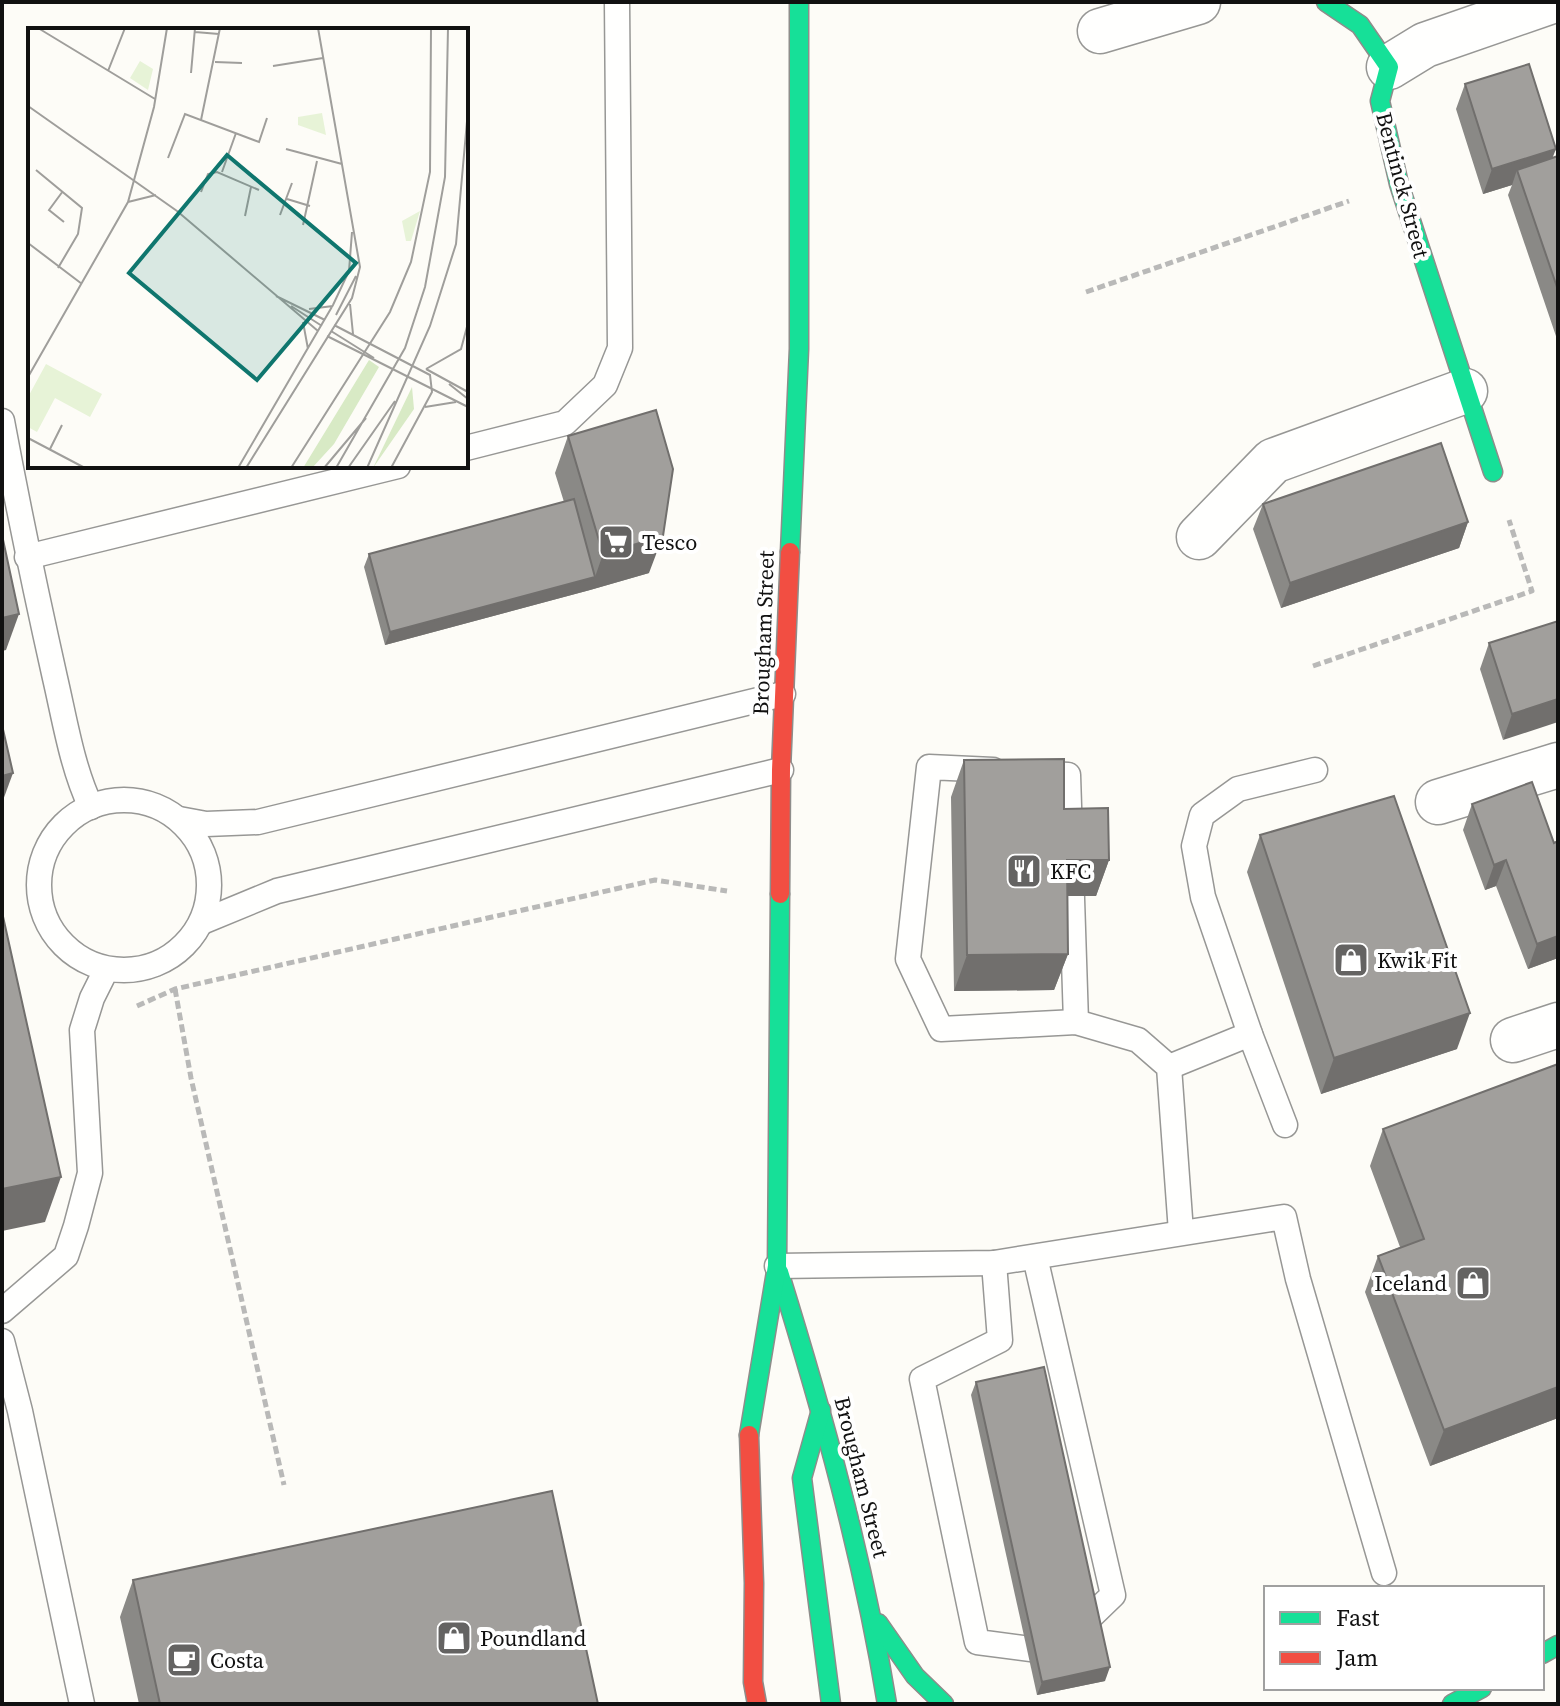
<svg xmlns="http://www.w3.org/2000/svg" width="1560" height="1706" font-family="'Source Serif 4',serif">
<style>
.lines{fill:none;stroke-linecap:round;stroke-linejoin:round}
.lane-casing{stroke:#979795;stroke-width:27}
.street-casing{stroke:#979795;stroke-width:47}
.fast-casing{stroke:#8e8d8b;stroke-width:21}
.jam-casing{stroke:#8e8d8b;stroke-width:21}
.path{stroke:#b9b9b8;stroke-width:5;stroke-dasharray:8 4;stroke-linecap:butt}
.lane{stroke:#fffffe;stroke-width:24}
.street{stroke:#fffffe;stroke-width:44}
.fast{stroke:#16e098;stroke-width:18}
.jam{stroke:#f24e42;stroke-width:18}
.wall{fill:#8a8986}
.shaded-wall{fill:#716f6d}
.building{fill:#a19f9c;stroke:#716f6d;stroke-width:2}
.labels{text-anchor:middle;dominant-baseline:central;stroke-width:8;stroke-linejoin:round;paint-order:stroke}
.street-label{font-size:22px;fill:#111;stroke:#fff}
.poi-label{font-size:22px;fill:#111;stroke:#fff;text-anchor:start}
.inset-road{fill:none;stroke:#9f9e9b;stroke-width:2}
.view{fill:#0f766e;fill-opacity:0.15;stroke:#0f766e;stroke-width:4}
.inset-edge{fill:none;stroke:#111;stroke-width:4}
</style>
<rect width="100%" height="100%" fill="#fdfcf7"/>
<g class="lines">
<defs>
<g id="lane">
<path d="M2,421C18,507 36,593 55,678C65,721 72,767 91,807"/>
<path d="M466,448L565,423L605,385L620,348L617,2"/>
<path d="M27,557L398,466"/>
<path d="M993,770L929,767L908,959L941,1029L1076,1022L1138,1040L1169,1067L1181,1232"/>
<path d="M1033,773L1068,775L1076,1022"/>
<circle cx="124" cy="885" r="85"/>
<path d="M179,819L206,824L258,822L783,694"/>
<path d="M202,922L277,891L781,770"/>
<path d="M1169,1067L1250,1034"/>
<path d="M1285,1125L1250,1034L1203,897L1194,846L1202,815L1238,789L1315,770"/>
<path d="M994,1263L1000,1340L922,1379L977,1642L1054,1652L1113,1595L1035,1257"/>
<path d="M777,1266L994,1263L1284,1217L1298,1279L1384,1573"/>
<path d="M2,1311L66,1256L76,1226L90,1173L82,1030L92,998L106,970"/>
<path d="M2,1341L20,1411L82,1704"/>
</g>
<g id="street">
<path d="M1100,31L1198,2"/>
<path d="M1389,67L1425,45L1549,2"/>
<path d="M1199,537L1273,461L1465,391"/>
<path d="M1438,802L1558,765"/>
<path d="M1513,1040L1558,1025"/>
</g>
<g id="fast">
<path d="M1326,2L1360,25L1389,67L1380,101L1399,184L1493,472"/>
<path d="M790,552L799,349V2"/>
<path d="M779,1272C823,1414 863,1557 887,1704"/>
<path d="M821,1410L802,1478L831,1704"/>
<path d="M749,1435L777,1266L780,894"/>
<path d="M878,1623L915,1676L944,1704"/>
<path d="M1542,1654L1558,1645"/>
<path d="M1452,1704L1482,1688"/>
</g>
<g id="jam">
<path d="M780,894L781,770L790,552"/>
<path d="M749,1435L754,1583L753,1682L757,1704"/>
</g>
</defs>
<use href="#lane" class="lane-casing"/>
<use href="#street" class="street-casing"/>
<use href="#fast" class="fast-casing"/>
<use href="#jam" class="jam-casing"/>
<g class="path">
<path d="M1086,292L1349,201"/>
<path d="M1313,666L1532,591L1509,520"/>
<path d="M175,989L191,1078L284,1485"/>
<path d="M137,1006L175,989L655,880L727,891"/>
</g>
<use href="#lane" class="lane"/>
<use href="#street" class="street"/>
<use href="#fast" class="fast"/>
<use href="#jam" class="jam"/>
</g>
<g class="wall">
<path d="M1465,84L1552,158L1558,156V342L1508,195L1512,185L1483,194L1456,109Z"/>
<path d="M568,436L649,573L590,590L385,645L364,567L369,554L564,502L555,473Z"/>
<path d="M1263,504L1468,522L1459,548L1281,608L1253,529Z"/>
<path d="M1558,621L1503,740L1480,669L1489,643Z"/>
<path d="M964,760L1064,809L1109,860L1096,896H1067L1068,954L1054,990L954,991L951,797Z"/>
<path d="M1472,804L1554,843L1558,958L1528,969L1496,886L1485,890L1463,830Z"/>
<path d="M1260,835L1457,1049L1321,1094L1247,872Z"/>
<path d="M1383,1129L1558,1418L1430,1466L1365,1292L1378,1256L1400,1247L1370,1166Z"/>
<path d="M976,1382L1105,1681L1037,1695L971,1395Z"/>
<path d="M133,1580L598,1704H139L120,1617Z"/>
</g>
<g class="shaded-wall">
<path d="M1556,149L1546,174L1517,170L1512,185L1483,194L1492,169Z"/>
<path d="M1468,522L1459,548L1281,608L1290,583Z"/>
<path d="M663,536L649,573L590,590L385,645L390,632L595,577L603,554Z"/>
<path d="M19,614L6,650L2,651V618Z"/>
<path d="M1558,699V722L1503,740L1512,714Z"/>
<path d="M13,773L2,803V776Z"/>
<path d="M1067,860H1109L1096,896H1054Z"/>
<path d="M1506,860L1496,886L1485,890L1494,865Z"/>
<path d="M1558,936V958L1528,969L1537,944Z"/>
<path d="M1068,954L1054,990L954,991L967,955Z"/>
<path d="M1470,1013L1457,1049L1321,1094L1334,1058Z"/>
<path d="M61,1177L45,1222L2,1231V1189Z"/>
<path d="M1558,1387V1418L1430,1466L1444,1430Z"/>
<path d="M1110,1667L1105,1681L1037,1695L1042,1682Z"/>
</g>
<g class="building">
<path d="M1529,64L1556,149L1492,169L1465,84Z"/>
<path d="M1558,156V290L1517,170Z"/>
<path d="M656,410L673,469L663,536L603,554L568,436Z"/>
<path d="M1441,443L1468,522L1290,583L1263,504Z"/>
<path d="M574,499L595,577L390,632L369,554Z"/>
<path d="M2,535L19,614L2,618Z"/>
<path d="M1558,621V699L1512,714L1489,643Z"/>
<path d="M2,725L13,773L2,776Z"/>
<path d="M1064,759V809L1108,808L1109,860H1067L1068,954L967,955L964,760Z"/>
<path d="M1532,782L1554,843L1558,841V936L1537,944L1506,860L1494,865L1472,804Z"/>
<path d="M1394,796L1470,1013L1334,1058L1260,835Z"/>
<path d="M2,912L61,1177L2,1189Z"/>
<path d="M1558,1064V1387L1444,1430L1378,1256L1424,1239L1383,1129Z"/>
<path d="M1044,1367L1110,1667L1042,1682L976,1382Z"/>
<path d="M552,1491L598,1704H160L133,1580Z"/>
</g>
<defs>
<symbol id="supermarket-square" viewBox="-11 -11 22 22"><rect x="-9" y="-9" width="18" height="18" rx="4" fill="#646362" stroke="#fff"/><path d="M-6-5.5h2.5l.6 2H6L4.5 2H-2.5L-4.4-4H-6ZM-1.5 3.2a1.3 1.3 0 1 0 .1 0ZM3 3.2a1.3 1.3 0 1 0 .1 0Z" fill="#fff"/></symbol>
<symbol id="restaurant-square" viewBox="-11 -11 22 22"><rect x="-9" y="-9" width="18" height="18" rx="4" fill="#646362" stroke="#fff"/><path d="M-5-6h1v4h1v-4h1v4h1v-4h1v5L-1.5 .5V6h-2V.5L-5-1ZM5-6V6H3V1.5H1.5Q1.5-4 5-6Z" fill="#fff"/></symbol>
<symbol id="shop-square" viewBox="-11 -11 22 22"><rect x="-9" y="-9" width="18" height="18" rx="4" fill="#646362" stroke="#fff"/><path d="M-5-2.5h2.3a2.7 3.5 0 0 1 5.4 0H5L5.5 6h-11ZM-1.5-2.5h3a1.5 2.3 0 0 0-3 0Z" fill="#fff"/></symbol>
<symbol id="cafe-square" viewBox="-11 -11 22 22"><rect x="-9" y="-9" width="18" height="18" rx="4" fill="#646362" stroke="#fff"/><path d="M-5.5-4.5H6V0H3Q3 3.5 0 3.5H-2.5Q-5.5 3.5-5.5 0ZM3-3.2v2h1.7v-2ZM-6 4.5H4V6H-6Z" fill="#fff"/></symbol>
</defs>
<g fill-rule="evenodd">
<use href="#supermarket-square" x="596" y="522" width="40" height="40"/>
<use href="#restaurant-square" x="1004" y="851" width="40" height="40"/>
<use href="#shop-square" x="1331" y="940" width="40" height="40"/>
<use href="#shop-square" x="1453" y="1263" width="40" height="40"/>
<use href="#shop-square" x="434" y="1618" width="40" height="40"/>
<use href="#cafe-square" x="164" y="1640" width="40" height="40"/>
</g>
<g class="labels">
<g class="street-label">
<text transform="translate(1403 185) rotate(75)">Bentinck Street</text>
<text transform="translate(763 633) rotate(-88)">Brougham Street</text>
<text transform="translate(862 1477) rotate(76)">Brougham Street</text>
</g>
<g class="poi-label">
<text x="642" y="542">Tesco</text>
<text x="1050" y="871">KFC</text>
<text x="1377" y="960">Kwik Fit</text>
<text x="1447" y="1283" text-anchor="end">Iceland</text>
<text x="480" y="1638">Poundland</text>
<text x="210" y="1660">Costa</text>
</g>
</g>
<g transform="translate(28 28)">
<rect width="440" height="440" fill="#fdfcf7"/>
<path d="M112,33L125,41L120,62L102,50ZM294,85L298,107L270,97V89ZM392,183L383,213H378L374,193ZM18,336L74,366L62,389L27,370L9,404L0,399V369Z" fill="#e7f3d7"/>
<path d="M341,332L351,339L306,416L284,440H275ZM384,359L386,381L345,440Z" fill="#d8eac5"/>
<path class="inset-road" d="M10,0L127,71M167,4L191,6M187,34L214,35M245,38L295,30M80,43L97,0M163,45L167,0M0,78L149,183L290,303M173,92L192,0M258,121L314,136M140,130L157,86L231,114L239,90M8,142L54,180L50,206L30,240M194,144L208,105M35,163L21,182L36,194M173,164L180,146L189,144L231,162M259,171L282,178M100,174L128,167M252,187L264,155M217,188L223,159M275,197L289,133M0,215L54,256M248,268L297,292M322,276L325,306M263,278L294,298M281,281L305,278M308,287L328,248M275,294L280,321M306,297L402,347L404,364L363,440M303,303L346,330M299,308L440,379M398,341L433,321L440,295M398,341L440,364M0,349L100,174L126,79L139,0M421,356L440,371M397,379L428,374M0,410L57,440M22,421L34,397M210,440L305,277L321,243L324,204M218,440L324,270L332,239L290,0M263,440L362,284L383,234L402,144L403,0M296,440L338,390M308,440L377,320L397,259L417,149L420,0M320,440L367,373M339,440L402,298L428,216L440,82"/>
<path class="view" d="M199,127L328,235L229,352L101,245Z"/>
<rect width="440" height="440" class="inset-edge"/>
</g>
<rect width="1560" height="1706" fill="none" stroke="#111111" stroke-width="8"/>
<rect x="1264" y="1586" width="280" height="104" fill="#ffffff" stroke="#a0a0a0" stroke-width="2"/>
<rect x="1280" y="1612" width="40" height="12" fill="#16e098" stroke="#a0a0a0" stroke-width="2"/>
<text x="1336" y="1626" font-size="24" fill="#111111">Fast</text>
<rect x="1280" y="1652" width="40" height="12" fill="#f24e42" stroke="#a0a0a0" stroke-width="2"/>
<text x="1336" y="1666" font-size="24" fill="#111111">Jam</text>
</svg>
